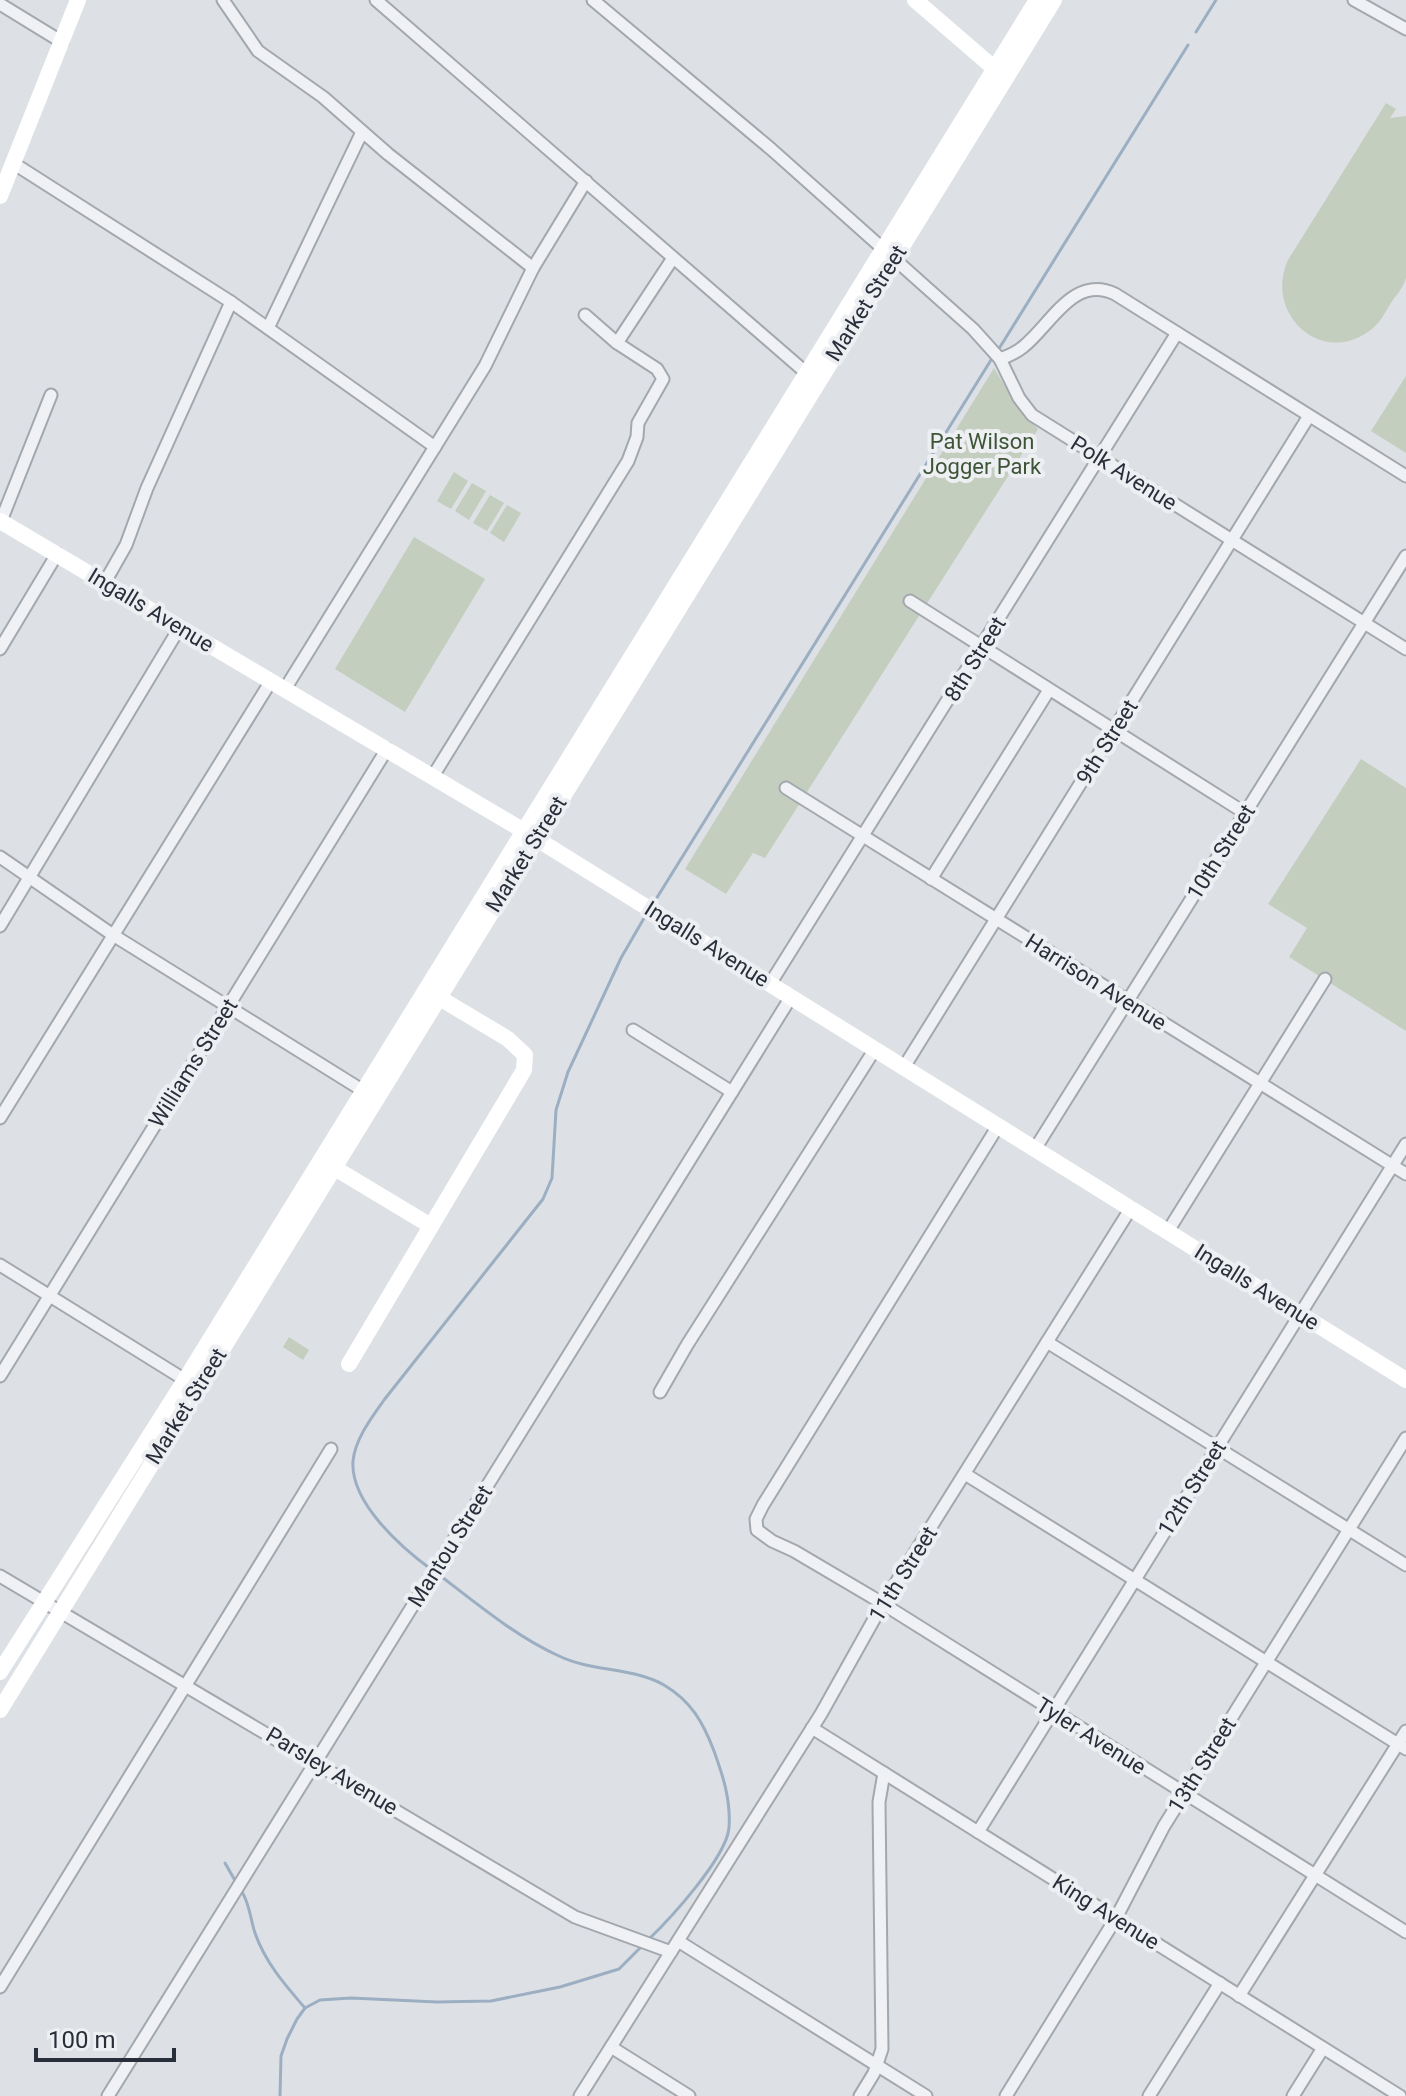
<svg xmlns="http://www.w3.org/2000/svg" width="1406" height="2096" font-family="Roboto,sans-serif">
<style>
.green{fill:#c3cebf}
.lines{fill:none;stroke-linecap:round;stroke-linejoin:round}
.stream{stroke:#9caec2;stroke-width:3}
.street-casing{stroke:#a3a8ae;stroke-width:15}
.street{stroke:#f0f1f4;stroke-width:11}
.secondary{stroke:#fff;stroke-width:16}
.labels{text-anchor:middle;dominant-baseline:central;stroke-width:8;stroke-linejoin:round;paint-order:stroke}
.street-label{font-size:22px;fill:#292f3a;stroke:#edeff3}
.park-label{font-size:22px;fill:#3d5437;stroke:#edeff3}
</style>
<rect width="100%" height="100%" fill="#dde1e5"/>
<g class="green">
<path d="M1386,103L1396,109L1390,118L1406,116C1406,153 1406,190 1406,227C1406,243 1406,261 1406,277C1405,286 1396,295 1391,303C1384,314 1379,325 1368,332C1319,366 1264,312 1288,260Z"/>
<path d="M994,368L1021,413L1038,429L765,858L753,853L726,894L685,869Z"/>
<path d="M1406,376V453L1371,431Z"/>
<path d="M454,472L468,481L451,509L437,501Z"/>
<path d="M472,483L486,491L469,520L455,511Z"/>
<path d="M490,495L504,503L487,531L473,523Z"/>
<path d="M507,505L521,513L504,542L490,533Z"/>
<path d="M414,537L485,579L405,712L335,669Z"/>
<path d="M1361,759L1406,788V1031L1289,957L1307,928L1268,904Z"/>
<path d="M289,1337L309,1350L303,1360L283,1347Z"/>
</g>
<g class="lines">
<g class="stream">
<path d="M1196,32L1216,0"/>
<path d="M1000,347L1188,45"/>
<path d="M653,904L991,360"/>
<path d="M432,1570C402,1548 350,1503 353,1461C355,1439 372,1417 384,1400L543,1199L552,1178L556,1110L568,1072L621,958L647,913"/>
<path d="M438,1574C476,1603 515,1636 559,1656C592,1672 632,1667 664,1685C691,1701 703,1722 714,1751C723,1776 731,1800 729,1828C726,1858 670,1919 648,1940"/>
<path d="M225,1863L237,1884"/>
<path d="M241,1890C250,1904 250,1918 255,1933C265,1962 285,1985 305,2008"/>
<path d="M280,2096L281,2056L287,2039L297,2019L305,2008L320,2000L351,1998L437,2002L491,2001L560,1987L619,1969L642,1946"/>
</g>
<defs>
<g id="street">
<path d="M223,0L258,51L323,97L388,154L533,268"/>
<path d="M376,0L811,377"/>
<path d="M593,0L771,149L973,329L1000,359L1019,398L1032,415L1406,649"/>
<path d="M1354,0L1406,29"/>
<path d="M0,4L62,42"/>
<path d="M13,163L231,302L435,447"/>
<path d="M268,328L362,132"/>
<path d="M617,343L673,258"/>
<path d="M1000,359C1008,356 1017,352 1023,347C1051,325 1073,274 1115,294L1406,476"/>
<path d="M1,521L51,395"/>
<path d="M105,582L126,545L147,488L231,302"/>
<path d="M910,601L1245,813"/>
<path d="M0,649L57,554"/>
<path d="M285,689L485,366L533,268L586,181"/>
<path d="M433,776L628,461L637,437L638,423L663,379L657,369L617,343L585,315"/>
<path d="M786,788L1406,1174"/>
<path d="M0,857L113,935L370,1095"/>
<path d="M931,879L1049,690"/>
<path d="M0,926L180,627"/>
<path d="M770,984L1177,333"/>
<path d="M633,1030L732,1092"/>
<path d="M904,1067L1309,416"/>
<path d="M0,1118L271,681"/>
<path d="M998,1126L763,1505L756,1519L757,1530L772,1541L794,1551L872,1597L1406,1932"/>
<path d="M1035,1149L1406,556"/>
<path d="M1168,1231L1325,979"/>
<path d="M0,1265L190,1383"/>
<path d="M1047,1342L1406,1565"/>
<path d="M0,1376L387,749"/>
<path d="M660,1392L687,1345L875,1049"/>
<path d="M965,1474L1406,1749"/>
<path d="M0,1576L575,1917L671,1952"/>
<path d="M812,1728L1400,2096"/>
<path d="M978,1832L1406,1144"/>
<path d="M678,1941L926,2096"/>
<path d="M0,1987L331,1449"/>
<path d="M1239,1996L1406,1731"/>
<path d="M611,2047L689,2096"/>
<path d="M108,2096L791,997"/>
<path d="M580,2096L821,1714L882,1605L1131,1208"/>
<path d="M860,2096L874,2073L882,2049L879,1802L884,1773"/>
<path d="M1006,2096L1116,1918L1164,1826L1406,1438"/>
<path d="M1149,2096L1220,1983"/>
<path d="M1293,2096L1323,2048"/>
</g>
</defs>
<use href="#street" class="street-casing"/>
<use href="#street" class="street"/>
<g class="secondary">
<path d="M915,0L1002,75"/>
<path d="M0,196L78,0"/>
<path d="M0,521L524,831L1406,1380"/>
<path d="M333,1167L431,1226"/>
<path d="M349,1364L524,1070L525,1055L508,1039L438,997"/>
<path d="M0,1672L185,1380L1037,0"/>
<path d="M0,1710L1054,0"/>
</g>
</g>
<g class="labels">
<g class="street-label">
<text transform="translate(866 303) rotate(-58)">Market Street</text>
<text transform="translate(1124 473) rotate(32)">Polk Avenue</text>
<text transform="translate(151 610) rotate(31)">Ingalls Avenue</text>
<text transform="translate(975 659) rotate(-58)">8th Street</text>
<text transform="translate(1107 742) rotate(-58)">9th Street</text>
<text transform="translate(1221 852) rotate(-58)">10th Street</text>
<text transform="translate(526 854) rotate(-58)">Market Street</text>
<text transform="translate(707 944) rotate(32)">Ingalls Avenue</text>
<text transform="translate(1096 982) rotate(32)">Harrison Avenue</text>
<text transform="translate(193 1063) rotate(-58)">Williams Street</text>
<text transform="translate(1257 1287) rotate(32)">Ingalls Avenue</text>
<text transform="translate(186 1406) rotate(-58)">Market Street</text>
<text transform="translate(1192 1488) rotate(-58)">12th Street</text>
<text transform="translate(450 1546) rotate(-58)">Mantou Street</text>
<text transform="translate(903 1574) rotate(-58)">11th Street</text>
<text transform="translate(1091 1736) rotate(32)">Tyler Avenue</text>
<text transform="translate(1202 1765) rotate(-58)">13th Street</text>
<text transform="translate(332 1771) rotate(31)">Parsley Avenue</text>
<text transform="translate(1106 1912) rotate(32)">King Avenue</text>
</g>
<g class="park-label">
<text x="982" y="441">Pat Wilson<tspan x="982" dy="25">Jogger Park</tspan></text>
</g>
</g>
<path d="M36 2048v12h138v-12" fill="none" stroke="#292f3a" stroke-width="4"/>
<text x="48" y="2048" font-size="24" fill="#292f3a" stroke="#edeff3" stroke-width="6" paint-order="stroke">100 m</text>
</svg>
